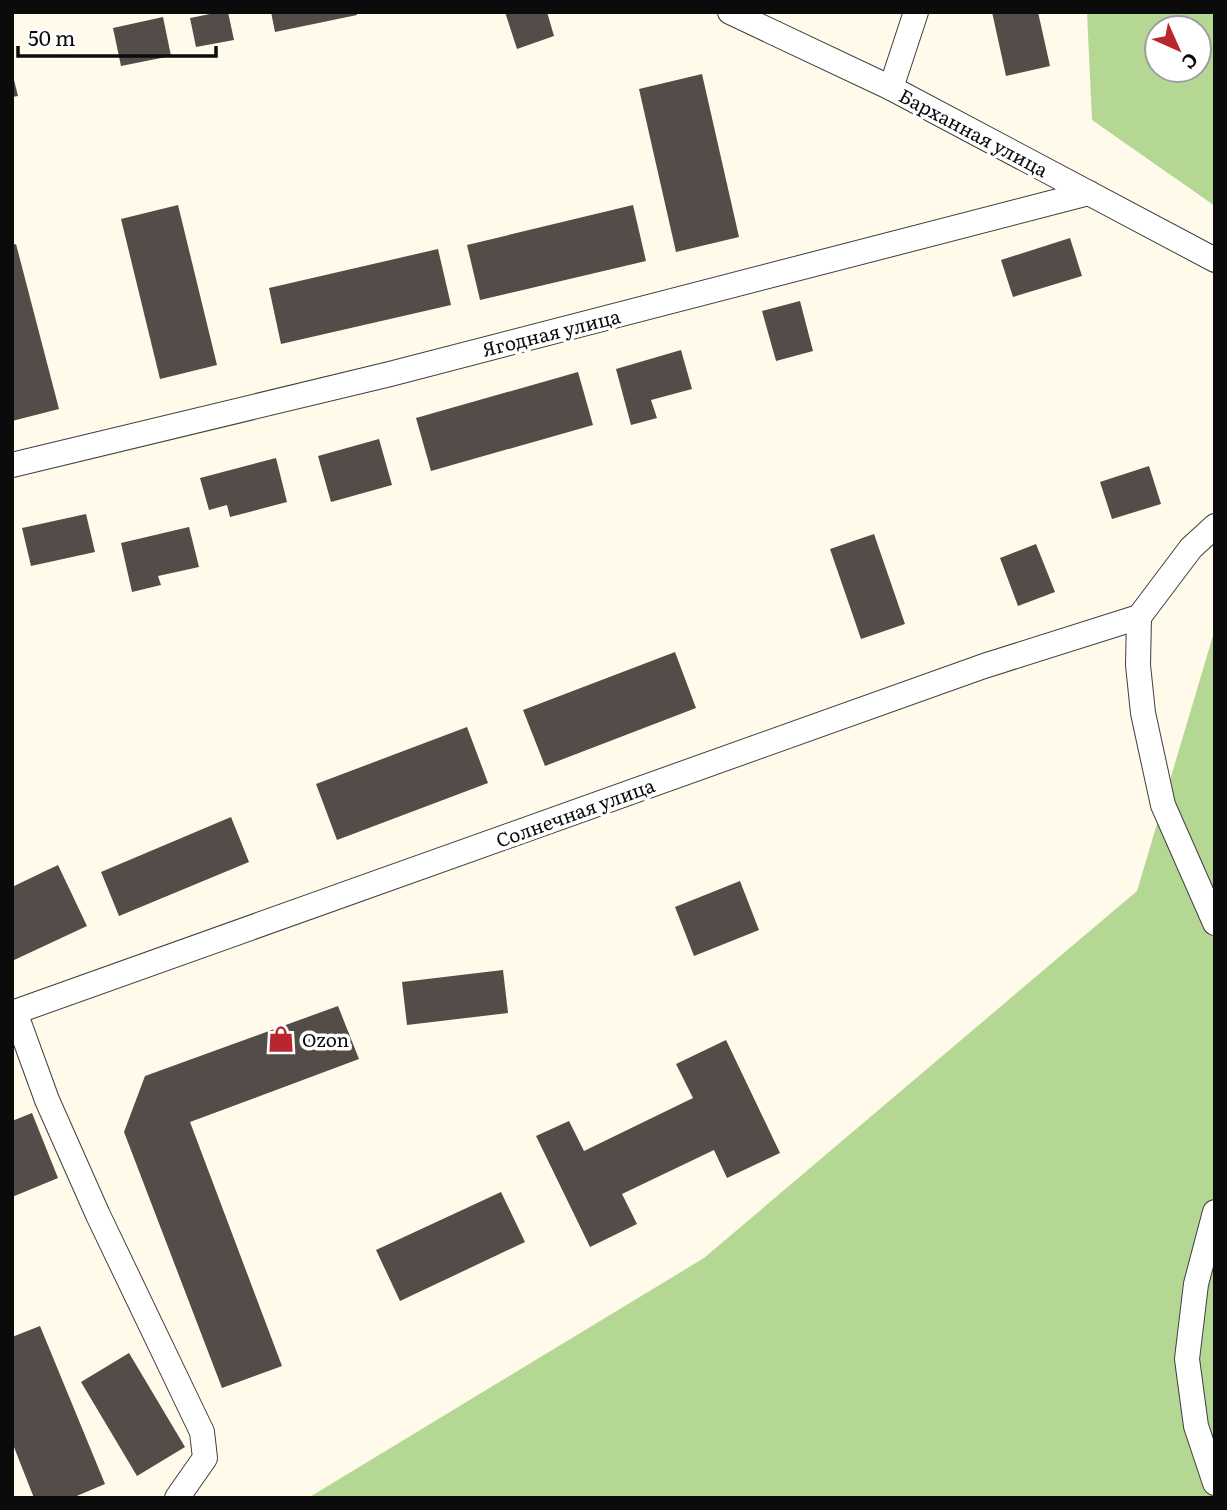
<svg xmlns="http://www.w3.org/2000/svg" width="1227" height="1510" font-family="Literata,serif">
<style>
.forest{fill:#b4d894;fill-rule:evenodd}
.building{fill:#544c48}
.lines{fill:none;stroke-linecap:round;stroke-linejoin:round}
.minor-casing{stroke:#3e3e3e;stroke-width:26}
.minor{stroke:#fff;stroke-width:24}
.labels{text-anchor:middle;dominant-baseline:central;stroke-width:7;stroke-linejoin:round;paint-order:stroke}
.street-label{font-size:19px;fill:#0b0b0b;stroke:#fff}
.poi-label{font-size:19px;fill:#0b0b0b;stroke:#fff;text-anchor:start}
</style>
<rect width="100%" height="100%" fill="#fffae9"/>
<g class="forest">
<path d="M1087,12H1215V206L1092,120ZM1157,28H1199V70H1157Z"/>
<path d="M1215,629V1498H308L704,1258L1137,891Z"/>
</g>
<g class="building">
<path d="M220,12H228L234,40L196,47L190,18Z"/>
<path d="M271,12H356L357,15L275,32Z"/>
<path d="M505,12H547L554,36L517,49Z"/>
<path d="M992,12H1038L1050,66L1006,76Z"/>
<path d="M163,17L171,56L121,66L113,28Z"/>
<path d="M702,74L739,237L676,252L639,89Z"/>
<path d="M13,76L18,96L12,97V77Z"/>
<path d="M178,205L217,365L160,379L121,219Z"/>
<path d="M633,205L646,261L480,300L467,245Z"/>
<path d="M1070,238L1082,276L1013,297L1001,260Z"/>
<path d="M16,244L59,409L12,421V245Z"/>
<path d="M438,249L451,305L281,344L269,288Z"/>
<path d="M800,301L813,351L776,361L762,311Z"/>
<path d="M681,350L692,389L651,400L657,418L631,425L616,369Z"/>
<path d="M578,372L593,425L431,471L416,418Z"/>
<path d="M379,439L392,485L331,502L318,456Z"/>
<path d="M276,458L287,502L230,517L227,505L209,510L200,478Z"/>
<path d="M1149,466L1161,504L1112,519L1100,482Z"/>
<path d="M86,514L95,552L31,566L22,528Z"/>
<path d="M189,527L199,567L158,576L161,585L132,592L121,543Z"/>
<path d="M874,534L905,624L861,639L830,549Z"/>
<path d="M1036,544L1055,592L1018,606L1000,558Z"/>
<path d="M675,652L696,708L545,766L523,710Z"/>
<path d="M467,727L488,783L337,840L316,784Z"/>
<path d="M231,817L249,862L119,916L101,872Z"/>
<path d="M58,865L87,926L12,961V887Z"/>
<path d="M740,881L759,930L694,956L675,907Z"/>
<path d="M503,970L508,1013L407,1025L402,982Z"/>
<path d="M338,1006L359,1059L190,1122L282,1366L222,1388L124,1132L145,1076Z"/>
<path d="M726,1040L780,1153L727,1178L714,1150L622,1194L637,1224L590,1247L536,1136L569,1121L584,1151L693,1098L676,1064Z"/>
<path d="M32,1113L58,1178L12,1197V1121Z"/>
<path d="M501,1192L525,1242L400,1301L376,1250Z"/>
<path d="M40,1326L105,1484L72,1498H34L12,1442V1337Z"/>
<path d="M129,1353L185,1447L137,1476L81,1382Z"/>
</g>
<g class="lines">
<defs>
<g id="minor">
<path d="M730,12L891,88L1215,260"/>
<path d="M891,88L916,12"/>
<path d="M12,465L390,374L1089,193"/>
<path d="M1139,617L1138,665L1143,713L1163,805L1215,923"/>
<path d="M1139,617L1191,548L1215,526"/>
<path d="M15,1012L47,1100L98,1215L202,1432L205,1458L177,1498"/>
<path d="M12,1013L984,666L1139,617"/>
<path d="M1215,1212L1196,1284L1187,1359L1196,1426L1215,1483"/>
</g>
</defs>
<use href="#minor" class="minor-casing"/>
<use href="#minor" class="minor"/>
</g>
<defs>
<symbol id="shop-bare" viewBox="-9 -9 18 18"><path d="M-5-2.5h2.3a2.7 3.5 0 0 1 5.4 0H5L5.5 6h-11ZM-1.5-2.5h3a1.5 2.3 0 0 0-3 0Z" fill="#b92630" stroke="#fff" stroke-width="2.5" paint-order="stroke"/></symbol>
</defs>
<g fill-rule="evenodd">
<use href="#shop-bare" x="262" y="1020" width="38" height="38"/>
</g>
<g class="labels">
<g class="street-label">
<text transform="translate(974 132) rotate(28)">Барханная улица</text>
<text transform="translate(551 332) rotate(-14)">Ягодная улица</text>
<text transform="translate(575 812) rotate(-20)">Солнечная улица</text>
</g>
<g class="poi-label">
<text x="302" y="1039">Ozon</text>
</g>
</g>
<rect width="1227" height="1510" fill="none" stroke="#0b0b0b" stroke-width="28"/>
<g transform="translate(1178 49) rotate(135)"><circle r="33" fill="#ffffff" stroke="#9d9d9d" stroke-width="2"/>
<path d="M0-5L12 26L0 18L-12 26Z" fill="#b92630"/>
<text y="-10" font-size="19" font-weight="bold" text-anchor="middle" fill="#0b0b0b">С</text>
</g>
<path d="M18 46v10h198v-10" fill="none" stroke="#0b0b0b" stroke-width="3.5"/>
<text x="28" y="46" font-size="21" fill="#0b0b0b" stroke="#ffffff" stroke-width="5" paint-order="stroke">50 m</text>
</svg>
